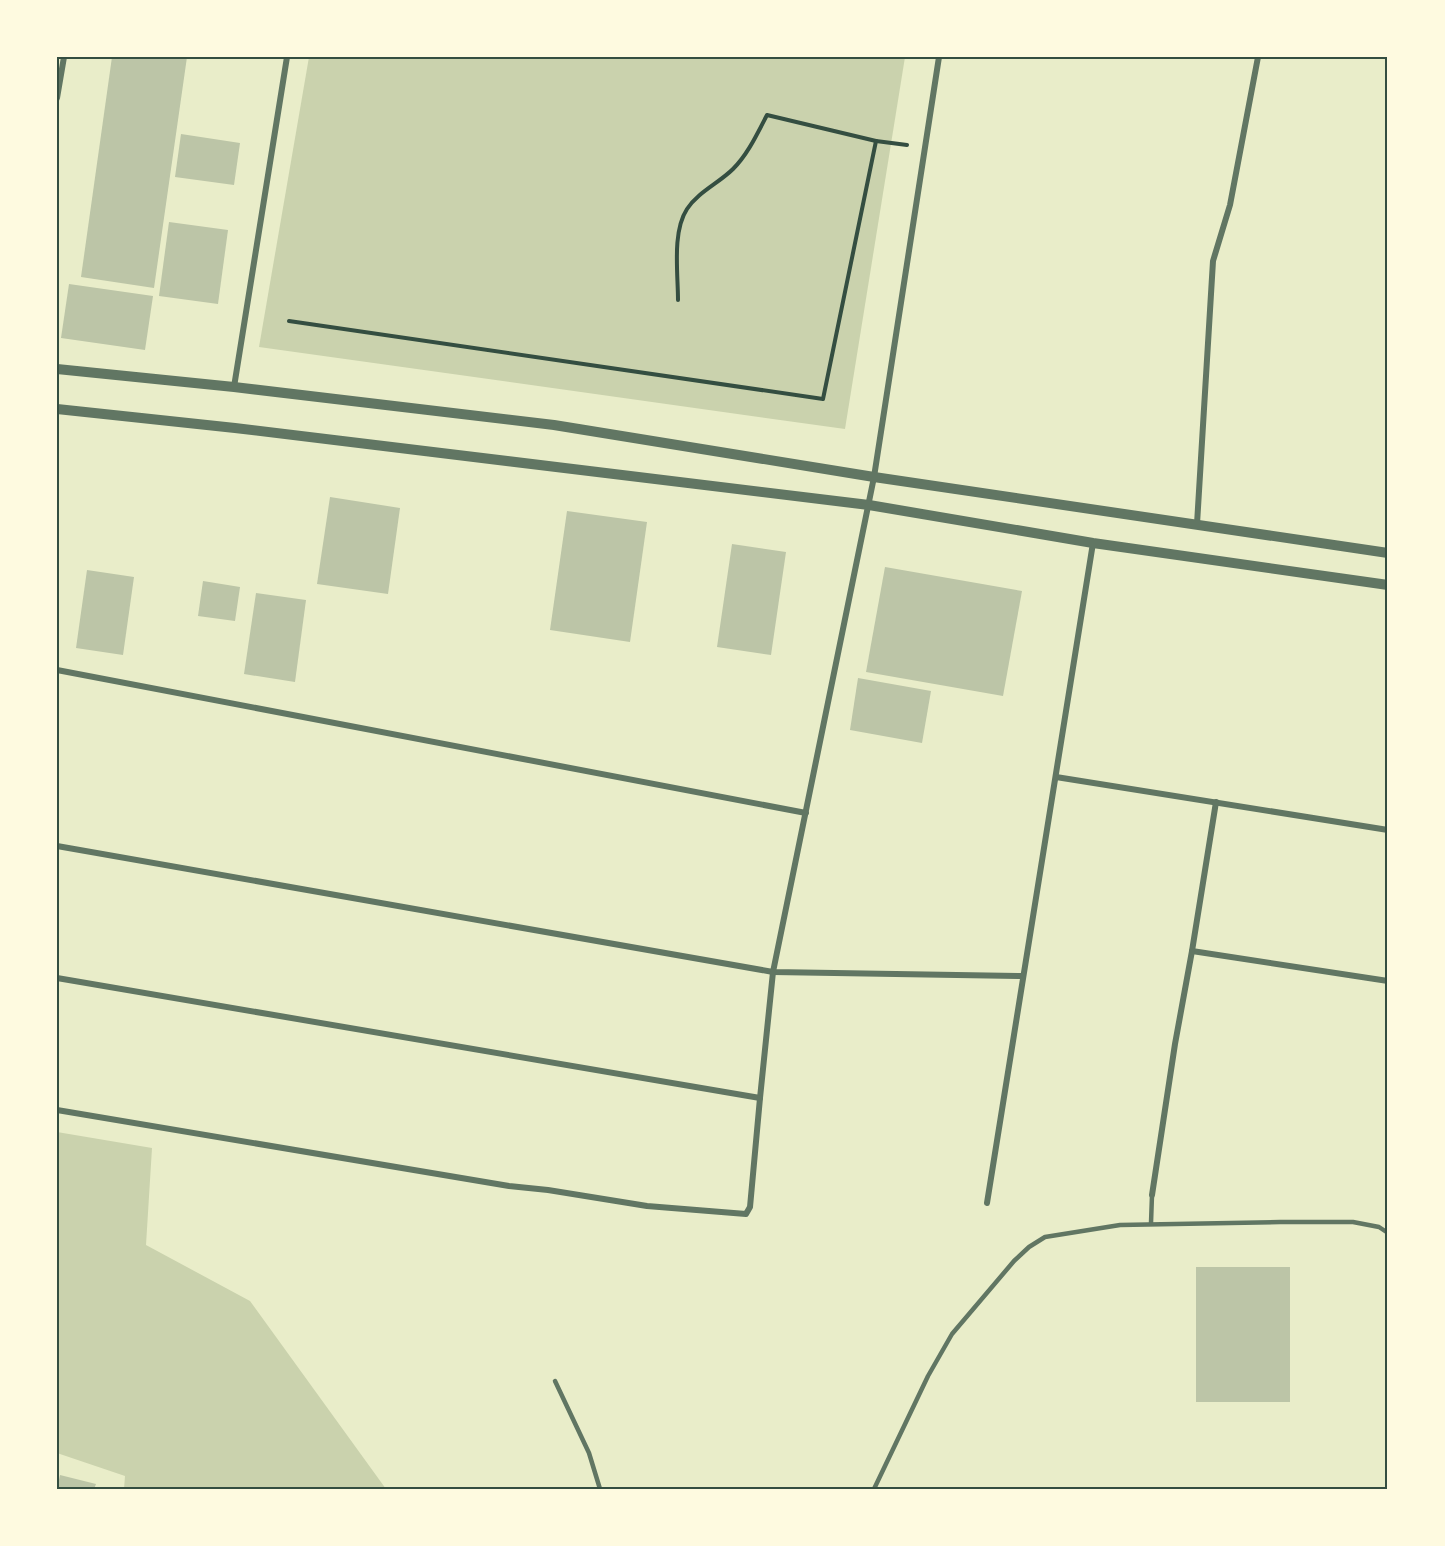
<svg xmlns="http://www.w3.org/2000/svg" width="1445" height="1546" font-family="'Noto Serif',serif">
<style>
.green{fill:#cad2ad}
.building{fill:#bcc5a7}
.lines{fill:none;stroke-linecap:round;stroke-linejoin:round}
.path{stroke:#344e41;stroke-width:4}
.service{stroke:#617663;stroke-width:4.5}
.minor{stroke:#617663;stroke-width:6}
.tertiary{stroke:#617663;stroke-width:10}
.neatline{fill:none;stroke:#344e41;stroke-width:2}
</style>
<rect width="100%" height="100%" fill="#e9edc9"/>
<g class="green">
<path d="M309,57H905L845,429L259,347Z"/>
<path d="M57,1132L152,1148L146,1245L250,1301L386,1489H124L125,1476L57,1453Z"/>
</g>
<g class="building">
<path d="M112,57H187L154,288L81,277Z"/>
<path d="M181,134L240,143L234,185L175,177Z"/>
<path d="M169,222L228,230L218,304L159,296Z"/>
<path d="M69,284L153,296L145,350L61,338Z"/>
<path d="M330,497L400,508L388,594L317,584Z"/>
<path d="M567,511L647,522L630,642L550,630Z"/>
<path d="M732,544L786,552L771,655L717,647Z"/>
<path d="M885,567L1022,591L1003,696L866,672Z"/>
<path d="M87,570L134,577L123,655L76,648Z"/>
<path d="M203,581L240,587L235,621L198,616Z"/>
<path d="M256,593L306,600L295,682L244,674Z"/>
<path d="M858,678L931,691L922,743L850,730Z"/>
<rect x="1196" y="1267" width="94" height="135"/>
<path d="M60,1475L96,1484L94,1489H57Z"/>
</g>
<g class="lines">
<g class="path">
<path d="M678,300C678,273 672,232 687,209C698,192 719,183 733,169C748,154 757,134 767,115L876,141"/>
<path d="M289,321L823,399L876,141L907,145"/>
</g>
<g class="service">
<path d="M1151,1223L1152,1195"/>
<path d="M555,1381L589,1453L600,1489"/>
<path d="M874,1489L928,1376L952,1334L1014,1261L1029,1247L1045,1237L1120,1225L1280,1222H1353L1379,1227L1388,1233"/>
</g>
<g class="minor">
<path d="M57,98L64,57"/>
<path d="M234,387L287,57"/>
<path d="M1197,524L1213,261L1230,205L1258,57"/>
<path d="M57,670L806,813"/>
<path d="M1056,777L1388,830"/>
<path d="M1216,802L1192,951L1388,981"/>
<path d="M57,846L773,972L1023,976"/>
<path d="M57,978L760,1098L773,972L874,477L939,57"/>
<path d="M57,1110L509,1186L548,1190L647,1206L746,1214L750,1207L760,1098"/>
<path d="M1152,1195L1175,1044L1192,951"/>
<path d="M987,1203L1093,543"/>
</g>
<g class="tertiary">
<path d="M57,369L234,387L554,425L874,477L1388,553"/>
<path d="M57,409L235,428L869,505L1093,543L1388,585"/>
</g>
</g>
<rect width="1445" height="1546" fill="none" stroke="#fefae0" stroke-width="117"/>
<rect x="58" y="58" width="1328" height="1430" class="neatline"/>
</svg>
